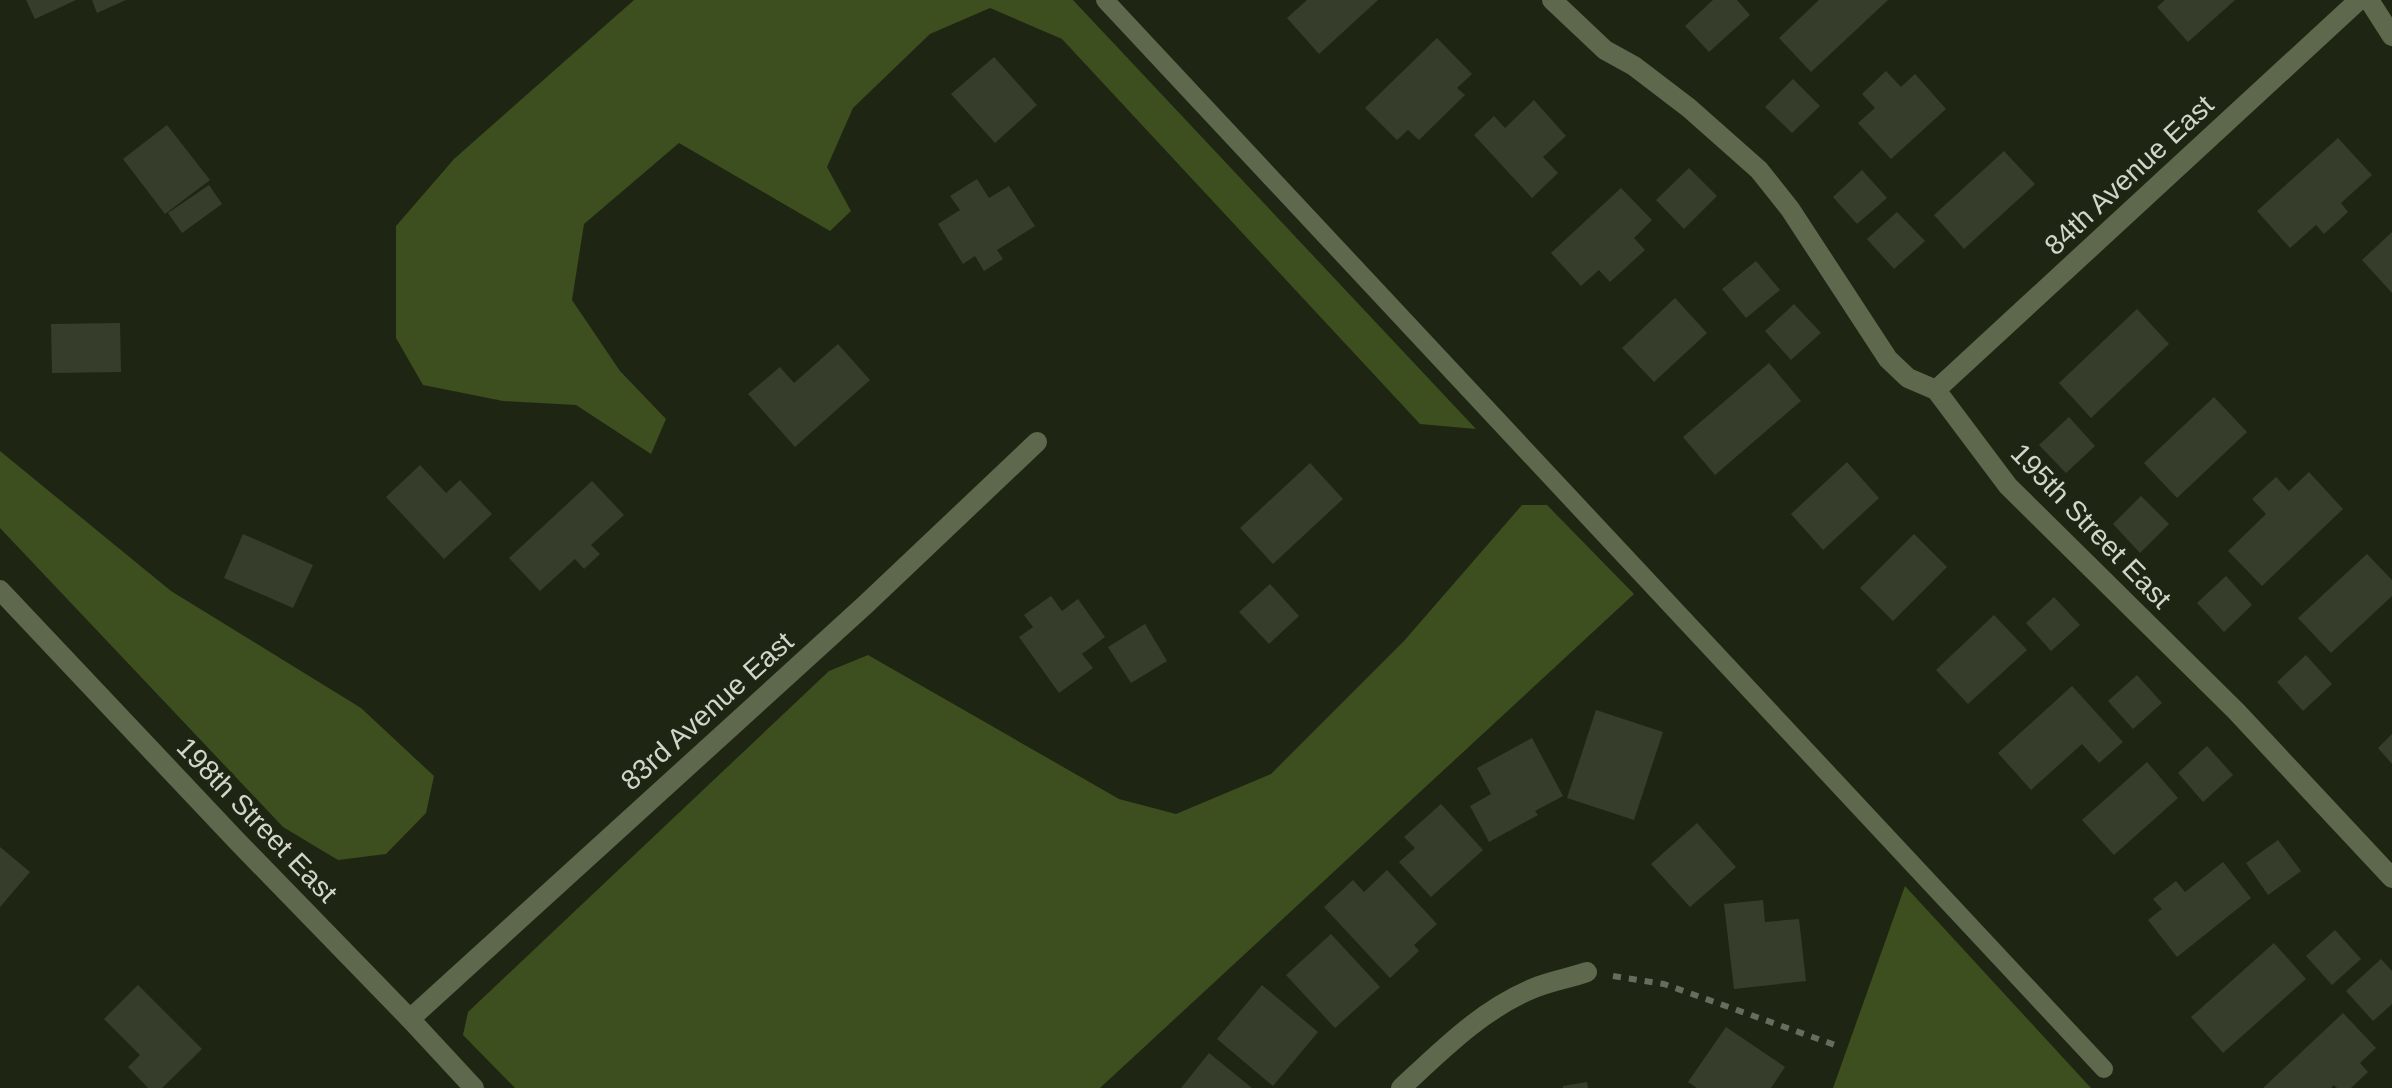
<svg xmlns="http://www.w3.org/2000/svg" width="2392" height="1088" font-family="Helvetica,sans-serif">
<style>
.green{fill:#3d4e1f}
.building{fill:#363e2b}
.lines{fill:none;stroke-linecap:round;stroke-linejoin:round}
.path{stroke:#666d5d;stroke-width:6;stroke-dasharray:8 8;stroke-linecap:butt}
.lane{stroke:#5d684c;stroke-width:18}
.street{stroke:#5d684c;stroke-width:20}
.labels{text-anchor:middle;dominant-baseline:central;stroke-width:8;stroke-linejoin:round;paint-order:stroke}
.street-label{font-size:28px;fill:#d0d6ca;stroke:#1e2513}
</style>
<rect width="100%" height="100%" fill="#1e2513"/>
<g class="green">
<path d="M634,0H1073L1476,429L1420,424L1062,39L990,8L930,34L853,108L827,167L851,211L830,231L679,143L584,224L572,300L620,371L666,419L651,454L576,405L503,401L423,385L396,338V226L454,159Z"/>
<path d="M0,451L171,591L361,708L434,776L426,813L386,854L338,860L283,827L0,528Z"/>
<path d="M1522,505H1547L1634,594L1100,1088H515L463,1035L468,1012L829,671L868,655L1119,799L1176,814L1271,774L1404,641Z"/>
<path d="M1905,886L2091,1088H1833Z"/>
</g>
<g class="building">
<path d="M26,0H76L35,19Z"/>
<path d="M92,0H126L97,13Z"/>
<path d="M1307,0H1378L1319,54L1287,18Z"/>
<path d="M1713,0H1737L1750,15L1709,52L1685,26Z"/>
<path d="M1819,0H1888L1811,72L1779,38Z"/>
<path d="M2165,0H2235L2188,42L2157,7Z"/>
<path d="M1437,38L1472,74L1457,88L1465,95L1419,140L1408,130L1397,140L1365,108Z"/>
<path d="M994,57L1037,105L995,143L951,94Z"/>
<path d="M1886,71L1901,87L1915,74L1946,109L1891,159L1858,123L1875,108L1862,94Z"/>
<path d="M1793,79L1820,106L1792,133L1765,107Z"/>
<path d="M1534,100L1566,136L1543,157L1558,173L1532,198L1474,135L1494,116L1505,128Z"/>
<path d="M167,125L210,180L165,214L123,159Z"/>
<path d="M2338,138L2372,175L2341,203L2348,212L2324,234L2316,225L2290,248L2257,211Z"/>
<path d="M2004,151L2035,184L1964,249L1934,215Z"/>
<path d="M1689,168L1717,196L1684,229L1656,200Z"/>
<path d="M1862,170L1887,198L1857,224L1833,197Z"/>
<path d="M977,179L989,198L1009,186L1035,226L997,250L1003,259L984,271L975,256L963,264L938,224L960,210L950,196Z"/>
<path d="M209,185L222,204L182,233L168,213Z"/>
<path d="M1621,188L1652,220L1634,238L1645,250L1610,282L1599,270L1581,286L1551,253Z"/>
<path d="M1897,212L1925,241L1894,269L1867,239Z"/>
<path d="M2392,232V293L2362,260Z"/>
<path d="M1756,261L1780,290L1746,318L1722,289Z"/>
<path d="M1675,298L1707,333L1654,382L1622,348Z"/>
<path d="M1794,304L1821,333L1791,360L1765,331Z"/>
<path d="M2137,309L2169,344L2091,418L2059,383Z"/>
<path d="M120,323L121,372L52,373L51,324Z"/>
<path d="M838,344L870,380L795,447L748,394L780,367L794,383Z"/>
<path d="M1769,363L1801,401L1715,475L1683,437Z"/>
<path d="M2214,397L2247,432L2177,498L2144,463Z"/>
<path d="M2069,417L2095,446L2066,473L2039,445Z"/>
<path d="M1847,462L1879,498L1823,550L1791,514Z"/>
<path d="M1310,463L1343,499L1273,564L1240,528Z"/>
<path d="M420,465L446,493L460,480L492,514L444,559L386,497Z"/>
<path d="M2309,472L2343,509L2262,586L2228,551L2266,514L2252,499L2276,477L2289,491Z"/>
<path d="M592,481L624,515L591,545L600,554L584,569L575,559L540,591L509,558Z"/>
<path d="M2141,496L2169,524L2140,553L2113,524Z"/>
<path d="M243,534L313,565L293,608L224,578Z"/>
<path d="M1914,534L1947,567L1893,621L1860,588Z"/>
<path d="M2367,554L2392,580V596L2331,653L2298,618Z"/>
<path d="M2226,576L2252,605L2224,632L2197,603Z"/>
<path d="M1270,584L1299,616L1269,644L1239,612Z"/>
<path d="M1051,596L1062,611L1078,599L1105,637L1082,654L1093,668L1059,693L1019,637L1033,627L1024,615Z"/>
<path d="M2054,597L2080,625L2051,651L2026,623Z"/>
<path d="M1994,615L2027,650L1968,704L1936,670Z"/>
<path d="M1145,624L1167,661L1131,683L1108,647Z"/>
<path d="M2306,655L2332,684L2303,711L2277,682Z"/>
<path d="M2137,675L2162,703L2133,729L2108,701Z"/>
<path d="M2072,686L2123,742L2099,763L2082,744L2031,790L1998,753Z"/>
<path d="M1596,710L1663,732L1634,820L1567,798Z"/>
<path d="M2392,734V764L2378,748Z"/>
<path d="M1532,738L1563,796L1535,811L1538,815L1489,842L1470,806L1491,794L1477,768Z"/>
<path d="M2207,746L2233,775L2203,802L2178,773Z"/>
<path d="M2147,762L2178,798L2114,855L2082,820Z"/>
<path d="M1441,804L1483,850L1431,897L1399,862L1415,848L1404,837Z"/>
<path d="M1697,823L1736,867L1690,907L1651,864Z"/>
<path d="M2278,840L2301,871L2268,895L2246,863Z"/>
<path d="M0,847L30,872L0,907Z"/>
<path d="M2223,862L2251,898L2177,957L2148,920L2162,909L2153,899L2176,881L2185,892Z"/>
<path d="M1387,870L1437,924L1414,945L1419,951L1390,978L1324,907L1353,880L1364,892Z"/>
<path d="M1763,900L1765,922L1799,919L1806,981L1734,989L1724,904Z"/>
<path d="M2335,930L2361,959L2332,985L2306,956Z"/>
<path d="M1331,934L1380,987L1335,1028L1286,975Z"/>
<path d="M2274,943L2306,979L2223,1053L2191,1017Z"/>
<path d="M2381,959L2392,971V1004L2373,1021L2346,991Z"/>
<path d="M138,985L202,1049L162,1088H148L128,1067L140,1055L104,1019Z"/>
<path d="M1262,985L1318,1032L1273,1086L1217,1039Z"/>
<path d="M2343,1013L2376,1048L2360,1063L2368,1072L2351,1088H2337L2334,1085L2331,1088H2263Z"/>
<path d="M1726,1027L1785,1067L1771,1088H1697L1688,1082Z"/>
<path d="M1209,1053L1252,1088H1181Z"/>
<path d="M1587,1082L1588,1088H1563V1086Z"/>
</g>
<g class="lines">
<path class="path" d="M1613,976L1664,984L1835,1045"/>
<path class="lane" d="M1105,0L2104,1069"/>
<g class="street">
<path d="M1552,0L1605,50L1634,66L1689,108L1759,170L1790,209L1888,359L1908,378L1936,390L2008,486L2236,711L2392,878"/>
<path d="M2369,0L2392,36"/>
<path d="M1936,390L2359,0"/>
<path d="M0,590L236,840L410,1019L474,1088"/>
<path d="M410,1019L865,605L1037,442"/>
<path d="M1401,1088C1442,1050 1481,1010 1534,988C1551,981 1570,978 1587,972"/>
</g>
</g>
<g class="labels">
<g class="street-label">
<text transform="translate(2129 175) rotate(-43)">84th Avenue East</text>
<text transform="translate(2091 526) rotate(46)">195th Street East</text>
<text transform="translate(707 711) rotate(-42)">83rd Avenue East</text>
<text transform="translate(257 820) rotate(46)">198th Street East</text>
</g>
</g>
</svg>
